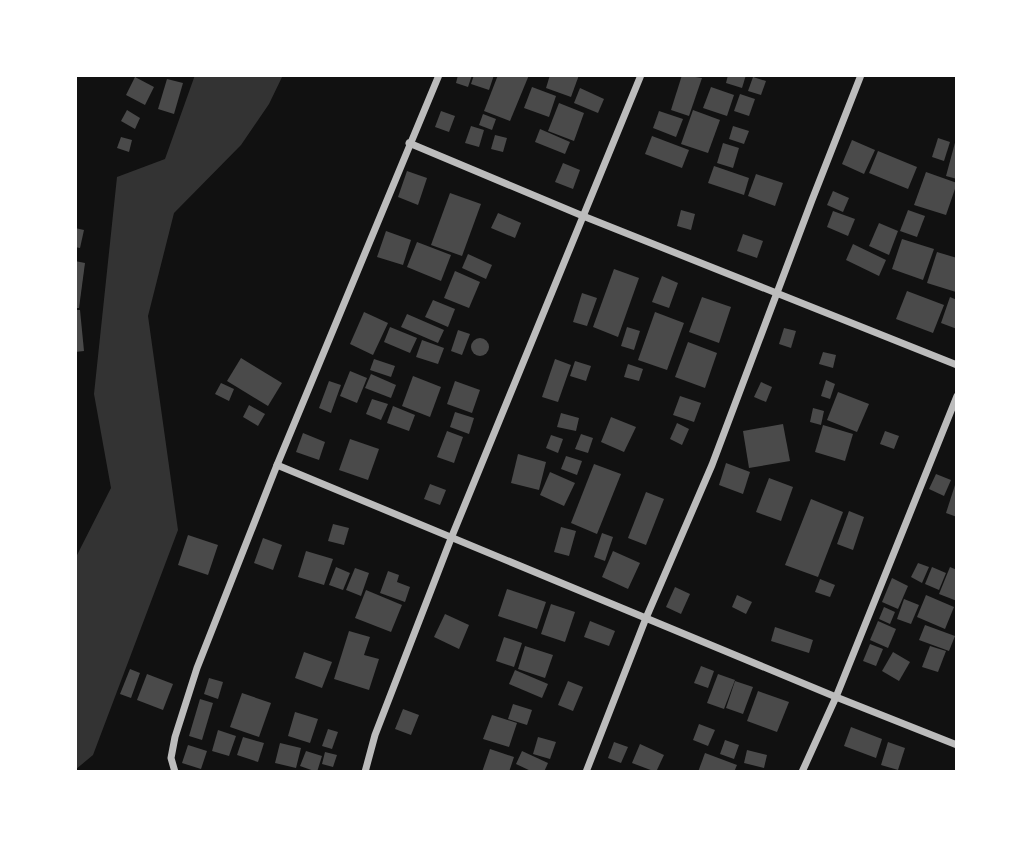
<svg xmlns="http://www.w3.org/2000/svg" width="1032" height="847" font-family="Karla,sans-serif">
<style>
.water{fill:#333}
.building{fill:#4a4a4a}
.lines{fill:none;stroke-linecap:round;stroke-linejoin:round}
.minor{stroke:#bcbcbc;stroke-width:7}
</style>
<rect width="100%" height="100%" fill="#111"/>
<path class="water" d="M195,75H283L269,104L241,145L174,213L148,316L178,530L93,755L75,770V559L111,488L94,394L117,177L165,159Z"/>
<g class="building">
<path d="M458,75H472L468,87L456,83Z"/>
<path d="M474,75H494L489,90L471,84Z"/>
<path d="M498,75H529L510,121L484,111Z"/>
<path d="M550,75H579L571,97L546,88Z"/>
<path d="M682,75L702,78L689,116L671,110Z"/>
<path d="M728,75H746L742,88L726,83Z"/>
<path d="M135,77L154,87L145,105L126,95Z"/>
<path d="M753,77L766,81L761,95L748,91Z"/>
<path d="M167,79L183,83L174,114L158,109Z"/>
<path d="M532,87L556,96L549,117L524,108Z"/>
<path d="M711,87L734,95L727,116L703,108Z"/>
<path d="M580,88L604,99L598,113L574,103Z"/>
<path d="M740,94L755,99L749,116L734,111Z"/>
<path d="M559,103L584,113L574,141L548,131Z"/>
<path d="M127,110L140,118L135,129L121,121Z"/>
<path d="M693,110L720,120L708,153L681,144Z"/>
<path d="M441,111L455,116L449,132L435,127Z"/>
<path d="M659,111L683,119L676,137L653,128Z"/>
<path d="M483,114L496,119L492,130L479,125Z"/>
<path d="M471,126L484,130L479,147L465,143Z"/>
<path d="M733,126L749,131L744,144L729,139Z"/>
<path d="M540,129L570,142L565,154L535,142Z"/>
<path d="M495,135L507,138L503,152L491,149Z"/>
<path d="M652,136L689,150L682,168L645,154Z"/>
<path d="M121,137L132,140L129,152L117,148Z"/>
<path d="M938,138L950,142L944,161L932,157Z"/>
<path d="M956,139H957V179L946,176Z"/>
<path d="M852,140L875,150L864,174L842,164Z"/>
<path d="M723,143L739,148L733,168L717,163Z"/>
<path d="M878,151L917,167L908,189L869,173Z"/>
<path d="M563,163L580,170L573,189L555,182Z"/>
<path d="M714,166L749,178L744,195L708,183Z"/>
<path d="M407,171L427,178L418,205L398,197Z"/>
<path d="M926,172L957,183L946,215L914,205Z"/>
<path d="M756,174L783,183L775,206L748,196Z"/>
<path d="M833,191L849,198L843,212L827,205Z"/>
<path d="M450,193L481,204L462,256L431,245Z"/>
<path d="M681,210L695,214L691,230L677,226Z"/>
<path d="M908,210L925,216L917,237L900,231Z"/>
<path d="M833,211L855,219L848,236L827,227Z"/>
<path d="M498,213L521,223L515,238L491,228Z"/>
<path d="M879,223L898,231L889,255L869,246Z"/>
<path d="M75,228L84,230L80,248L75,247Z"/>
<path d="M386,231L411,240L403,265L377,257Z"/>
<path d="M743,234L763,241L757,258L737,251Z"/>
<path d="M902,239L934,249L923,280L892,269Z"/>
<path d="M417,242L451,255L441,281L407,267Z"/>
<path d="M853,244L886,260L879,276L846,260Z"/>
<path d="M937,252L957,258L956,292L927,283Z"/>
<path d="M468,254L492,265L486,279L462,268Z"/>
<path d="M75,261L85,263L79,308H75Z"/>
<path d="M614,269L639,278L618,337L593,327Z"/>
<path d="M455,271L480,282L469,308L444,298Z"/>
<path d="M662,276L678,283L669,308L652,302Z"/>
<path d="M907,291L944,305L933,333L896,319Z"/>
<path d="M582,293L597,298L587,326L573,322Z"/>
<path d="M702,297L731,307L719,343L689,332Z"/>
<path d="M950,297L957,300V329L941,323Z"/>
<path d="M433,300L455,309L448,327L425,317Z"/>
<path d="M75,310H80L84,351L75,352Z"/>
<path d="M364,312L388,323L373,355L350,344Z"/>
<path d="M655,312L684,323L667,370L638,360Z"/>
<path d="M407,314L444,330L438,343L401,327Z"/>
<path d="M390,327L417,338L410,353L384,342Z"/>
<path d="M627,327L640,331L634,350L621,346Z"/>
<path d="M784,328L796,331L791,348L779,344Z"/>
<path d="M458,330L470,334L462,355L451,351Z"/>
<circle cx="480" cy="347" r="9"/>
<path d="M422,340L444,348L438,364L416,357Z"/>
<path d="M688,342L717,353L705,388L675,377Z"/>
<path d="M823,352L836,355L833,368L819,364Z"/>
<path d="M241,358L282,383L268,406L227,381Z"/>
<path d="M374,359L395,366L391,377L370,370Z"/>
<path d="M555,359L571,365L558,402L542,397Z"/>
<path d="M575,361L591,366L586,381L570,376Z"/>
<path d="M628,364L643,369L639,381L624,377Z"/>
<path d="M350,371L367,378L357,403L340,396Z"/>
<path d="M371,374L396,385L391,398L365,388Z"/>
<path d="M413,376L441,387L430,417L402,406Z"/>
<path d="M826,380L835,384L830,399L821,396Z"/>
<path d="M329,381L341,385L331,413L319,408Z"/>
<path d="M455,381L480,390L472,413L447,404Z"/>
<path d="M761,382L772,387L766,402L754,397Z"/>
<path d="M221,383L234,389L229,401L215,394Z"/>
<path d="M838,392L869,404L857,432L827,420Z"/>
<path d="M680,396L701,403L694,422L673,415Z"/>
<path d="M372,399L388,404L381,420L366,414Z"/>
<path d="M249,405L265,414L258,426L243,417Z"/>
<path d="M393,406L415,415L409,431L387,423Z"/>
<path d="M813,408L824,411L821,425L810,422Z"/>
<path d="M455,412L474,418L469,434L450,427Z"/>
<path d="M561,413L579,418L576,431L557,427Z"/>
<path d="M611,417L636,427L624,452L601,442Z"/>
<path d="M677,423L689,429L682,445L670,439Z"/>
<path d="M783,424L790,461L749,468L743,431Z"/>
<path d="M823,425L853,434L845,461L815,452Z"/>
<path d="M447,431L463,437L454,463L437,457Z"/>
<path d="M885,431L899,436L894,449L880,444Z"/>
<path d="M303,433L325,442L319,460L296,452Z"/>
<path d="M581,434L593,438L588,453L575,449Z"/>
<path d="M551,435L563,439L558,453L546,448Z"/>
<path d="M350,439L379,449L368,480L339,470Z"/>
<path d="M518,454L546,462L539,490L511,483Z"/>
<path d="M566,456L582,461L577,475L561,469Z"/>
<path d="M726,463L750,472L743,494L719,485Z"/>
<path d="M594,464L621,474L597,534L571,523Z"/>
<path d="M550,472L575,483L564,506L540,495Z"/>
<path d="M936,474L951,480L944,496L929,489Z"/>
<path d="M769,478L793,487L781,521L756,512Z"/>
<path d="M956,482H957V517L946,513Z"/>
<path d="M430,484L446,490L440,505L424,499Z"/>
<path d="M646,492L664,499L646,545L628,538Z"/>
<path d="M811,499L843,512L818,577L785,565Z"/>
<path d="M849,511L864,517L853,550L837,544Z"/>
<path d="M333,524L349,528L344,545L328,541Z"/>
<path d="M561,527L576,531L569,556L554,552Z"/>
<path d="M602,533L613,537L605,561L594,557Z"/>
<path d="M188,535L218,545L208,575L178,565Z"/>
<path d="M263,538L282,545L273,570L254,563Z"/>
<path d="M306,551L333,559L324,585L298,577Z"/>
<path d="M613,551L640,563L628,589L602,577Z"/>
<path d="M918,563L929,567L922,583L911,577Z"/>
<path d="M336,567L350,573L343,590L329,585Z"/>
<path d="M932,567L946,573L939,590L925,584Z"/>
<path d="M950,567L957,570V601L939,594Z"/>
<path d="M355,568L369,573L361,596L346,590Z"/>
<path d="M388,571L399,575L397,582L410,587L405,602L380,593Z"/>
<path d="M892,578L908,586L898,609L882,602Z"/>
<path d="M820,579L835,585L830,597L815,592Z"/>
<path d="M675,587L690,594L681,614L666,607Z"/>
<path d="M507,589L546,602L537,629L498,616Z"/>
<path d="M366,590L402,605L391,632L355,618Z"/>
<path d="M737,595L752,602L746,614L732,607Z"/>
<path d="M926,595L954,607L945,629L917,617Z"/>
<path d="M904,599L919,605L911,624L897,619Z"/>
<path d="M551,604L575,612L565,642L541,634Z"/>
<path d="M884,607L895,612L890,624L879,619Z"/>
<path d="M445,614L469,625L459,649L434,637Z"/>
<path d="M590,621L615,631L609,646L584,637Z"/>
<path d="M878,621L896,629L888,648L870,640Z"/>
<path d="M925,625L955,636L949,651L919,640Z"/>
<path d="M775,627L813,640L809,653L771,641Z"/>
<path d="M349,631L370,637L364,655L379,659L369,690L334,679Z"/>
<path d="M504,637L522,643L514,667L496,661Z"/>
<path d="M870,644L883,649L876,666L863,661Z"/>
<path d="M525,646L553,655L545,678L518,669Z"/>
<path d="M930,646L946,651L938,672L922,667Z"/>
<path d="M304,652L332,662L322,688L295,678Z"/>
<path d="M893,652L910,662L899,681L882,671Z"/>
<path d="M701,666L714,671L708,688L694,683Z"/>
<path d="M130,669L140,673L131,698L120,694Z"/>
<path d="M515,670L548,684L542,698L509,684Z"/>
<path d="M147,674L173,684L163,710L137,700Z"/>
<path d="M718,674L735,680L724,709L707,703Z"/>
<path d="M209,678L223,682L218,699L204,694Z"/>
<path d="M568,681L583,687L573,711L558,705Z"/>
<path d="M735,681L753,687L743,714L726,708Z"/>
<path d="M758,691L789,702L777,732L747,721Z"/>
<path d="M242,693L271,703L259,737L230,727Z"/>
<path d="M200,699L213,703L202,740L189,736Z"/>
<path d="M513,704L532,710L527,725L508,719Z"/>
<path d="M403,709L419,715L411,735L395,729Z"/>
<path d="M295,712L318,719L310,743L288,736Z"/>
<path d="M492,715L517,723L509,747L483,739Z"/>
<path d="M699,724L715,730L708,746L693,740Z"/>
<path d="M851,727L882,739L876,758L844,746Z"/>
<path d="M328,729L338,732L332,749L322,746Z"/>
<path d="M218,730L236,736L229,756L212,751Z"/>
<path d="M243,737L264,743L258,762L237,755Z"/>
<path d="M538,737L556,742L550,759L533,754Z"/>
<path d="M725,740L739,745L734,759L720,754Z"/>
<path d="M614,742L628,747L621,763L608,758Z"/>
<path d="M888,742L905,748L898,770L881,765Z"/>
<path d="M280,743L301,748L296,768L275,763Z"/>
<path d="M640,744L664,755L656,772L632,763Z"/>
<path d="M188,745L207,751L201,769L182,763Z"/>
<path d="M490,749L514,757L509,772H482Z"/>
<path d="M747,750L767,755L764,768L744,763Z"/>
<path d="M306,751L322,756L317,772L300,766Z"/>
<path d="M522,751L548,763L544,772H533L516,764Z"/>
<path d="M325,752L337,755L333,767L322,764Z"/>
<path d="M705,753L737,765L734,772H698Z"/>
</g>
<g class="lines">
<g class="minor">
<path d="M409,143L583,216L957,365"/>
<path d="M277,465L836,697L957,745"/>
<path d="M175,772L171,758L175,737L197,668L277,465L439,75"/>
<path d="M365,772L375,735L452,536L641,75"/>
<path d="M586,772L646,618L712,465L812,200L861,75"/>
<path d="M802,772L836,697L957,396"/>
</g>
</g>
<rect width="1032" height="847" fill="none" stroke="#ffffff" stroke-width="154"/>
</svg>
